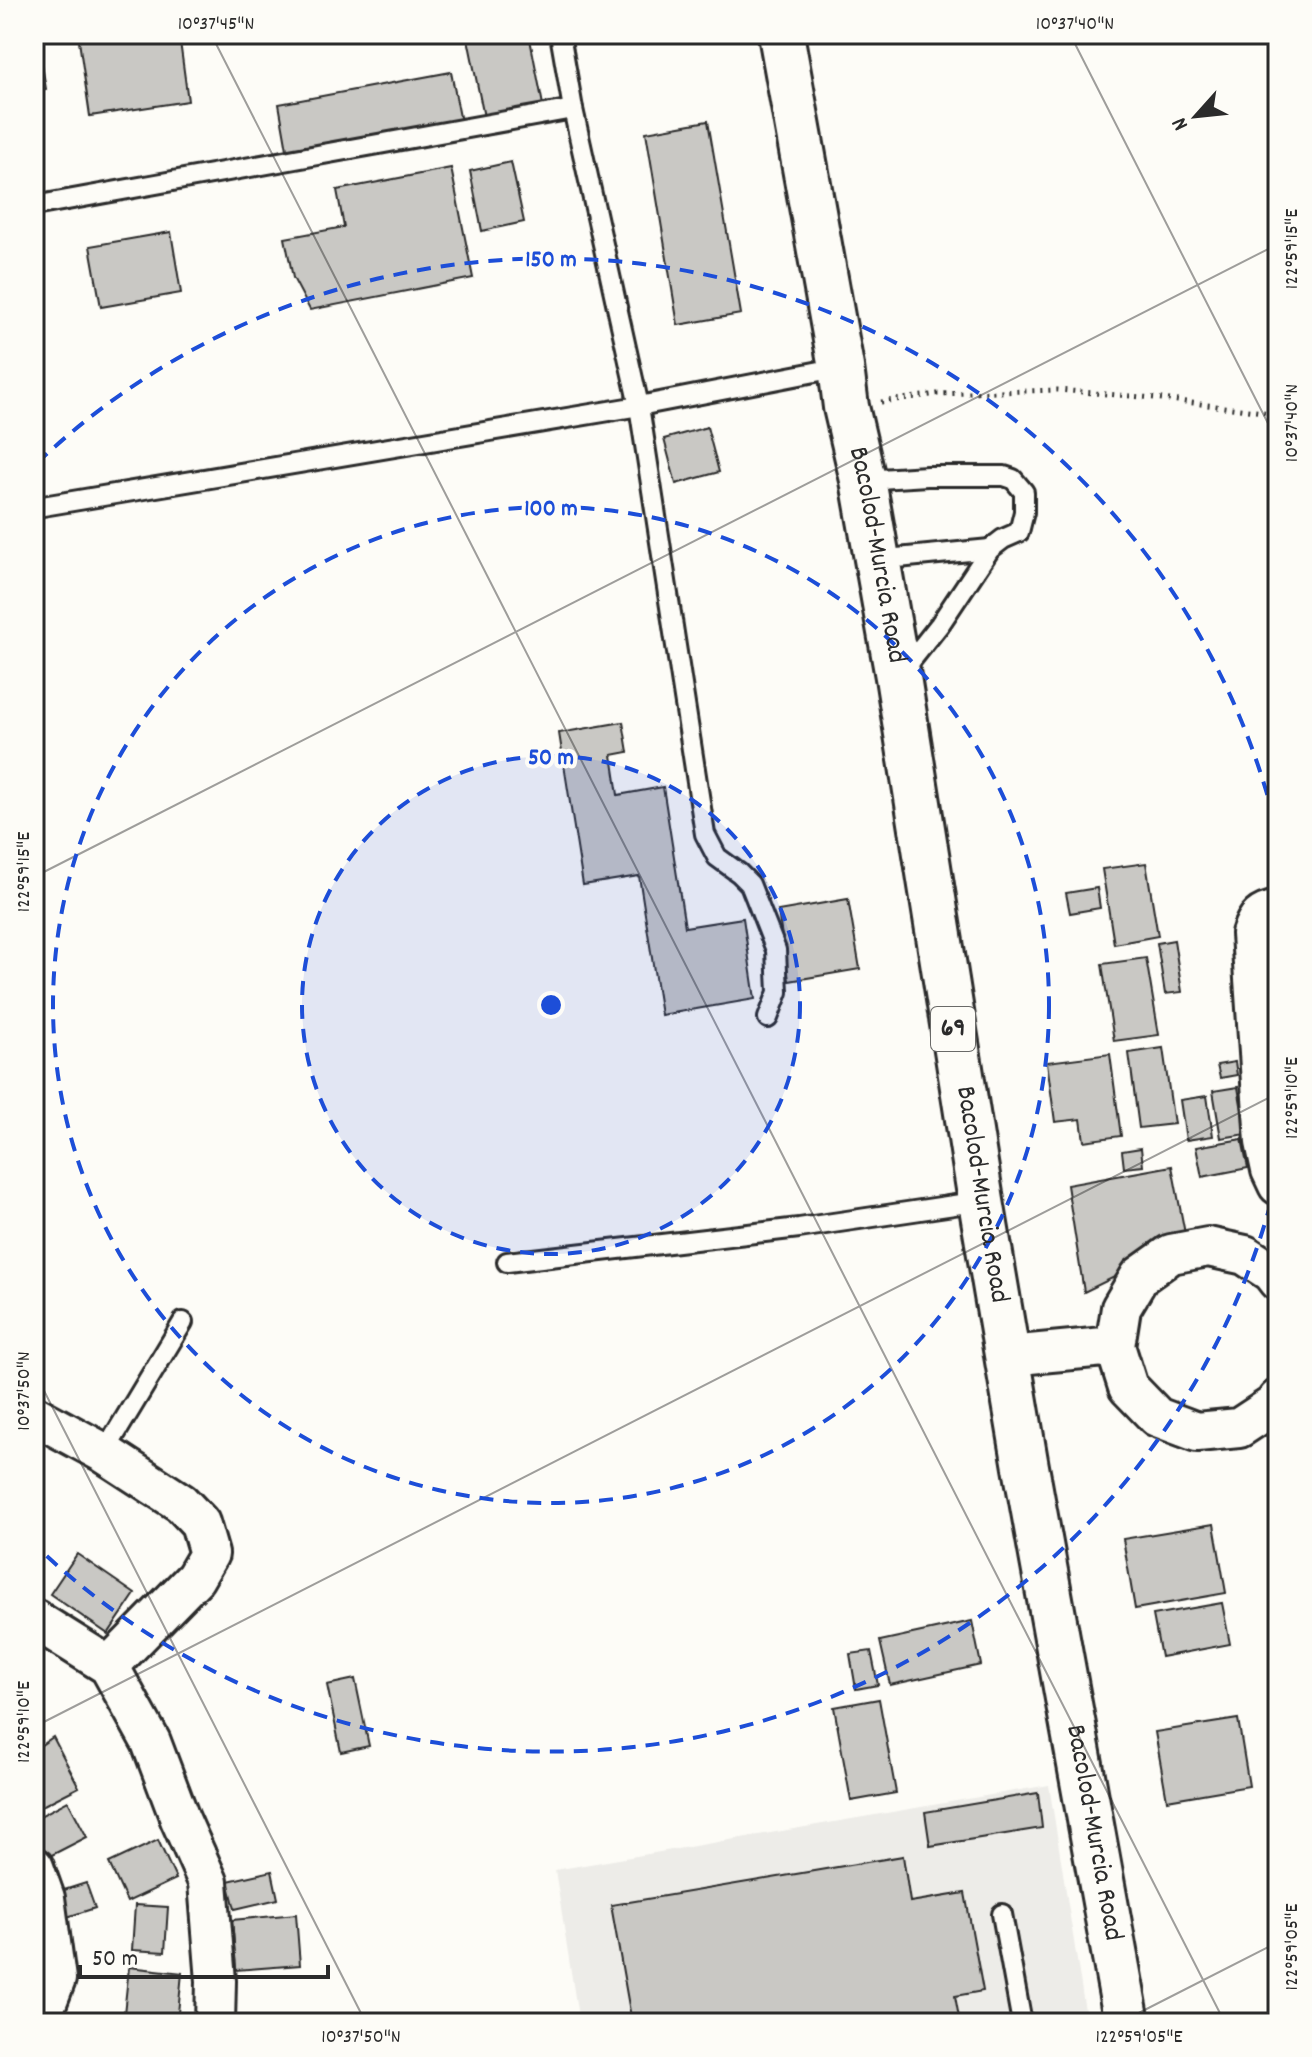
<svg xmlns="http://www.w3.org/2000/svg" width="1312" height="2057" font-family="Dekko,sans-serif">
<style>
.built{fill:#edece8}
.building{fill:#c9c8c4;stroke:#2b2b2b;stroke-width:2}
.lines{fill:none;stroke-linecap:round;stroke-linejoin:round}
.service-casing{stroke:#2b2b2b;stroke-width:24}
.minor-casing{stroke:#2b2b2b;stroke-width:44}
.primary-casing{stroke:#2b2b2b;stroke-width:50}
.path{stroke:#2b2b2b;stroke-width:5;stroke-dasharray:2 6;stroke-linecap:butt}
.service{stroke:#fdfcf7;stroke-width:18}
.minor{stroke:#fdfcf7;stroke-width:38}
.primary{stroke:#fdfcf7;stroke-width:44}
.ticks{fill:none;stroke:#2b2b2b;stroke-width:2;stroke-opacity:0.45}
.ring{fill:none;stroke:#1d4ed8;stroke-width:4;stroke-dasharray:14 10}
.labels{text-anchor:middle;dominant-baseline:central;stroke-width:8;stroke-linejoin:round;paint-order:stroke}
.shield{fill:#fdfcf7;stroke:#6a6a68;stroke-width:2}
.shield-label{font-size:26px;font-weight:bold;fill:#2b2b2b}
.street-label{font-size:28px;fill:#2b2b2b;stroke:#fdfcf7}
.centre{fill:#1d4ed8;stroke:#fdfcf7;stroke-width:4}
.ring-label{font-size:24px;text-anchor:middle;font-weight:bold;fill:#1d4ed8;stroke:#fdfcf7;stroke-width:8;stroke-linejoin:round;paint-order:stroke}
.neatline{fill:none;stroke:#2b2b2b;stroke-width:3}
.ticks-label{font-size:20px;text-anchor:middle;fill:#2b2b2b}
</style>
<rect width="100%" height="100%" fill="#fdfcf7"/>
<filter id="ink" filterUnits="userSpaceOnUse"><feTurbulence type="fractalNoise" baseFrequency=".0125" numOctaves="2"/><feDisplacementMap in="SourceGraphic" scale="16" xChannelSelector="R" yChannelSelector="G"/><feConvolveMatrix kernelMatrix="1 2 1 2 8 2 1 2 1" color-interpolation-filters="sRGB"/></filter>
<g filter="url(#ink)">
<path class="built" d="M1049,1785L1087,2023H579L555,1870Z"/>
<g class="building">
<path d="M34,34H37L46,89L34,91Z"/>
<path d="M78,34H179L188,101L90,116Z"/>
<path d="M467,34H529L544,110L485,122Z"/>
<path d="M451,72L461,122L288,155L279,104Z"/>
<path d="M708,121L741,314L678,325L646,132Z"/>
<path d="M511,162L524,222L482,231L470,171Z"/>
<path d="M451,168L473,278L310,310L293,278L285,238L344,227L337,190Z"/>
<path d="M171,232L181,293L101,307L90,246Z"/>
<path d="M707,427L719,472L676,484L664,439Z"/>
<path d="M623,722L628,752L612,755L618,795L663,787L685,927L743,918L755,999L661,1015L639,876L583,885L559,733Z"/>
<path d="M1146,863L1158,936L1114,944L1102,869Z"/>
<path d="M1097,888L1100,908L1070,913L1066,893Z"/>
<path d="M848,899L860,969L789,981L778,911Z"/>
<path d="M1174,940L1182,992L1165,994L1157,943Z"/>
<path d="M1146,958L1159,1035L1114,1041L1102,964Z"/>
<path d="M1163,1048L1174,1124L1139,1128L1129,1053Z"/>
<path d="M1110,1054L1121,1136L1084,1141L1081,1119L1055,1122L1047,1062Z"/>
<path d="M1235,1062L1237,1075L1220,1078L1217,1065Z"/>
<path d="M1238,1087L1246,1134L1221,1138L1213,1091Z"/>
<path d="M1207,1096L1213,1136L1186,1140L1180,1100Z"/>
<path d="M1242,1139L1248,1168L1202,1177L1196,1147Z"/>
<path d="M1141,1148L1143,1166L1124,1168L1122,1151Z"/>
<path d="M1172,1166L1187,1244L1137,1253L1139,1265L1084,1292L1067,1185Z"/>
<path d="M1214,1524L1226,1593L1135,1609L1123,1539Z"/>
<path d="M77,1554L135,1594L108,1634L50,1594Z"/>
<path d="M1222,1603L1230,1644L1161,1657L1153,1615Z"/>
<path d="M972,1621L981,1665L890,1685L880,1641Z"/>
<path d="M871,1651L878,1685L856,1689L850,1654Z"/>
<path d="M355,1679L369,1746L341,1752L327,1685Z"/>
<path d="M879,1699L896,1793L851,1801L834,1707Z"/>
<path d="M1238,1719L1249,1786L1167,1800L1155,1732Z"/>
<path d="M53,1737L79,1787L34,1810V1750Z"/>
<path d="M1038,1793L1042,1828L930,1846L925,1812Z"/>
<path d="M68,1801L87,1837L40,1861L34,1847V1819Z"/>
<path d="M158,1840L176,1879L127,1902L109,1863Z"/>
<path d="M903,1856L910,1902L965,1893L983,1991L955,1996L960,2023H632L611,1905Z"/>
<path d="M272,1871L278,1899L235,1909L228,1881Z"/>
<path d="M86,1883L95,1908L64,1918L55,1893Z"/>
<path d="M135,1905L168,1907L165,1952L132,1950Z"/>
<path d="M296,1914L300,1965L236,1970L232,1920Z"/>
<path d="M129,1967L182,1973L177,2023H123Z"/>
</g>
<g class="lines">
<defs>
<g id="service">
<path d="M560,34L573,109L639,406L705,834L717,857L739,873L750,884L776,950L778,992L768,1018"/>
<path d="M34,206L573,109"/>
<path d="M863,480L927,476H1004L1013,479L1024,492V512L1019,532L1003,539L990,549L940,624L902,672"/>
<path d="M34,504L43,506L639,406L841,367"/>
<path d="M877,560L990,549"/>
<path d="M507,1262L799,1228L981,1201"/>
<path d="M104,1453L183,1322"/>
<path d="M1002,1914L1022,2023"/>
</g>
<g id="minor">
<path d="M1278,910C1261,913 1256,918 1251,934L1265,1142L1271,1170L1278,1185"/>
<path d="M1278,1281L1271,1272L1245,1255L1208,1247L1171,1254L1140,1276L1121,1308L1115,1346L1128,1387L1157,1417L1197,1432L1239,1428L1274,1405L1278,1399"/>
<path d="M1008,1356L1115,1346"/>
<path d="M34,1415L104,1453L181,1503L200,1523L209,1554L195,1578L109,1666"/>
<path d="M34,1619L109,1666L151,1742L180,1819L208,1882L216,1981L215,2023"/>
<path d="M34,1867L45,1898L56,1979L39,2023"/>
</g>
<g id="primary">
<path id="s1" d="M781,34L841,367L846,407L863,480L898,677L981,1201L1026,1467L1127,2023"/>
</g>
</defs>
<use href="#service" class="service-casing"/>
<use href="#minor" class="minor-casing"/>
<use href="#primary" class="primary-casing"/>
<path class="path" d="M881,402L937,394L1058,390L1154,398L1278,414"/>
<use href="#service" class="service"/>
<use href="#minor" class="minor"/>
<use href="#primary" class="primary"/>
</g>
</g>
<path class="ticks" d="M211,34L1225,2023M1070,34L1278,443M34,877L1278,244M34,1371L366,2023M34,1727L1278,1093M1119,2023L1278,1942"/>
<circle cx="551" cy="1005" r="249" fill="#1d4ed8" fill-opacity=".12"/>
<g class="ring">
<circle cx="551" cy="1005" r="249"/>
<circle cx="551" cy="1005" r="498"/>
<path d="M1277 1179A747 747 0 0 1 37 1547M37 463A747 747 0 0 1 1277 831"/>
</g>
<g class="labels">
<rect class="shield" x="931" y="1007" width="44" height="44" rx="6"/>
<g class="shield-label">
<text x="953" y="1029">69</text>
</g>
<g class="street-label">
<text stroke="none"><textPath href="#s1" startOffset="530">Bacolod-Murcia Road</textPath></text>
<text stroke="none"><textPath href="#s1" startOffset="1178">Bacolod-Murcia Road</textPath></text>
<text stroke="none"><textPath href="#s1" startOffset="1826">Bacolod-Murcia Road</textPath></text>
</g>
</g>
<circle cx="551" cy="1005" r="12" class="centre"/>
<g class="ring-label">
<text x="551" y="266">150 m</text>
<text x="551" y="515">100 m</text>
<text x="551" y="764">50 m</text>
</g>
<rect width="1312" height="2057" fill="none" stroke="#fdfcf7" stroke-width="88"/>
<g transform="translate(1196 116) rotate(243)" stroke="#fdfcf7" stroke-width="6" paint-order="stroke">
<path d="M0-6L14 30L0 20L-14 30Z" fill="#2b2b2b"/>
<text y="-12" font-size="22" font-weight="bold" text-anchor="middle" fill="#2b2b2b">N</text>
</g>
<path d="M80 1965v12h248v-12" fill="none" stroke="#2b2b2b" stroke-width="4"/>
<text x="92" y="1965" font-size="24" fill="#2b2b2b" stroke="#fdfcf7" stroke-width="6" paint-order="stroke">50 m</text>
<rect x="44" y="44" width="1224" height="1969" class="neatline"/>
<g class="ticks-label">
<text x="216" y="29">10°37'45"N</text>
<text x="1075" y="29">10°37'40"N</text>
<text transform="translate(1290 249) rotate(-90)" y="7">122°59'15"E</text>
<text transform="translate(1290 423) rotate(-90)" y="7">10°37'40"N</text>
<text transform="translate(22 872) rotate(-90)" y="7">122°59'15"E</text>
<text transform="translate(1290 1098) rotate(-90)" y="7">122°59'10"E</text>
<text transform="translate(22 1391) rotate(-90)" y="7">10°37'50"N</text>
<text transform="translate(22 1722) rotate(-90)" y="7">122°59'10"E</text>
<text transform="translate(1290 1947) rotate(-90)" y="7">122°59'05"E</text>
<text x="361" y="2042">10°37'50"N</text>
<text x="1139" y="2042">122°59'05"E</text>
</g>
</svg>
